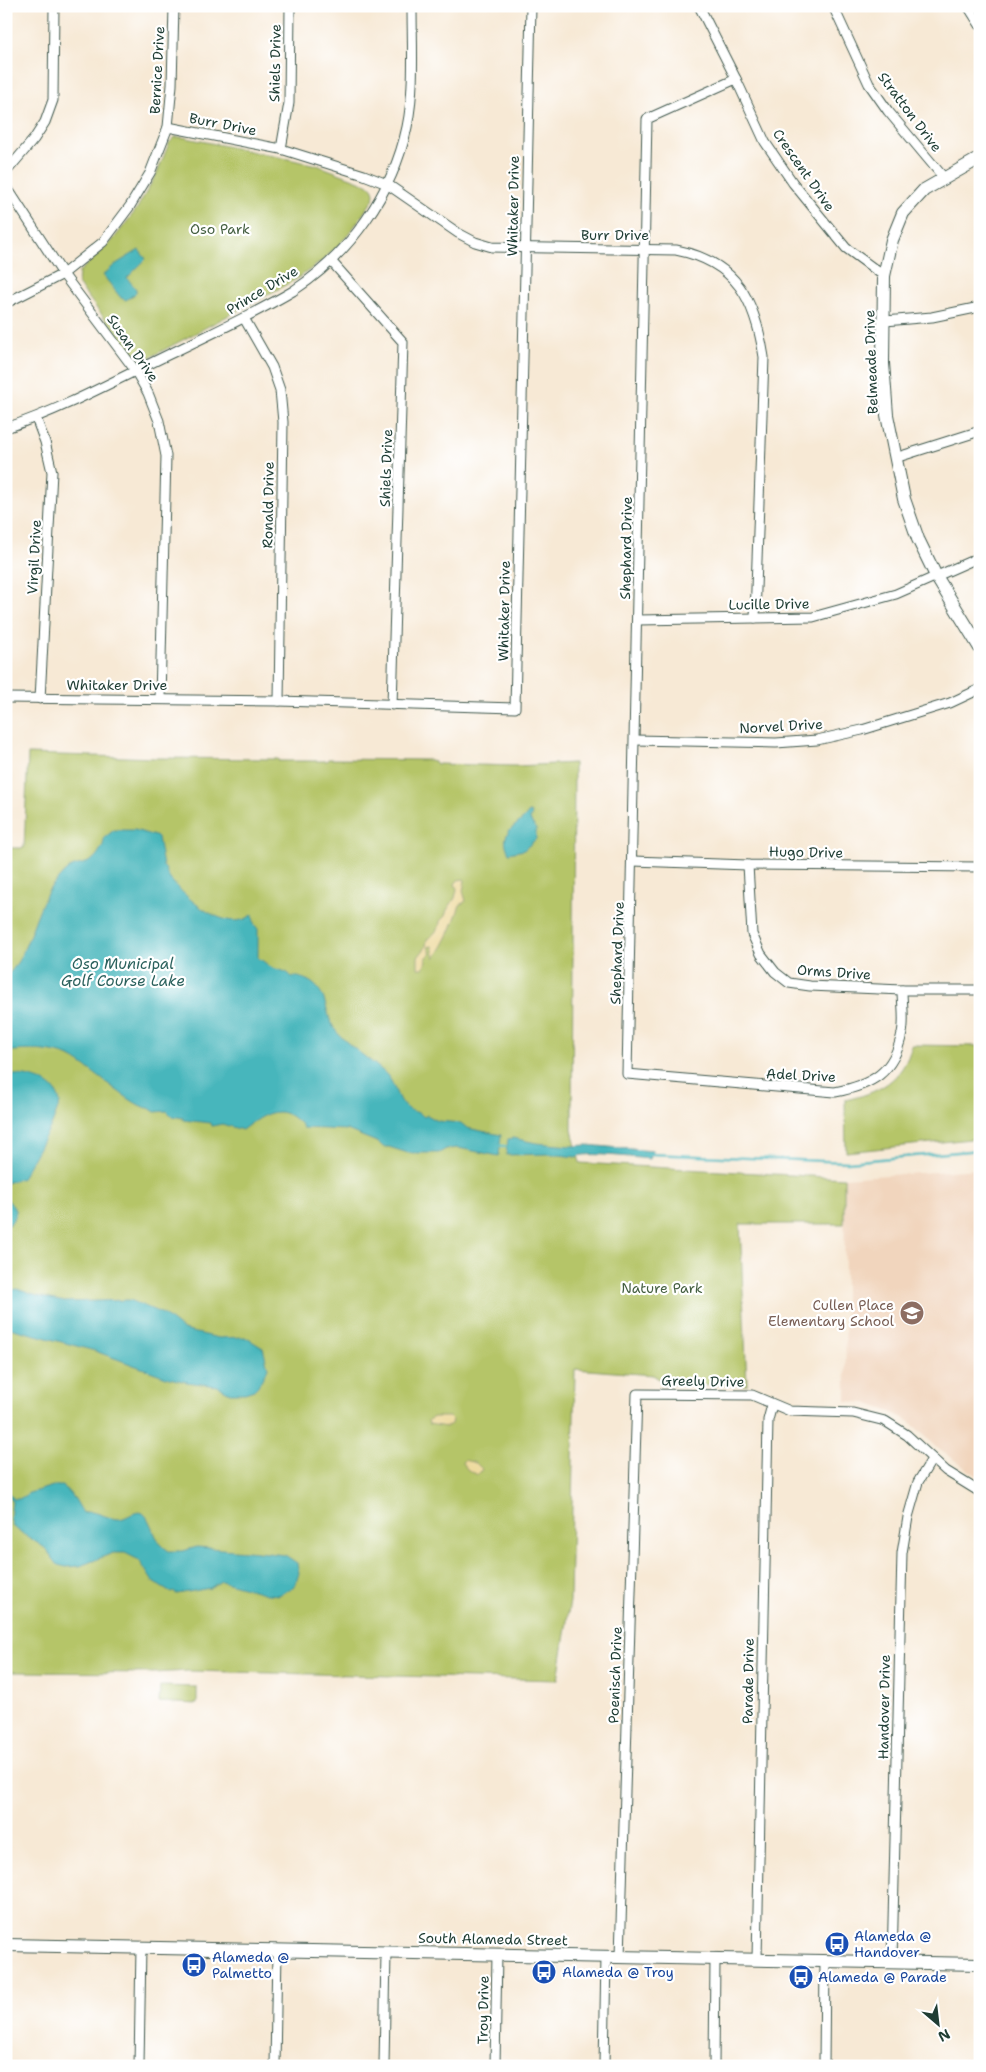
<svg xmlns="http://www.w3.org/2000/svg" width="986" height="2072" font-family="'Shantell Sans',sans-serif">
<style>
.built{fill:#f1d5bd}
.green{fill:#b5c568;stroke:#6a814e}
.sand{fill:#eeda9e;stroke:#868c69}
.water{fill:#46b6bc;stroke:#327a78}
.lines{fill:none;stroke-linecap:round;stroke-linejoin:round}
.stream{stroke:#46b6bc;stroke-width:2.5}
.street-casing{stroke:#3f574c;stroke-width:11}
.secondary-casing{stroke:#3f574c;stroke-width:14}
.street{stroke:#fff;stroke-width:9}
.secondary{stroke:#fff;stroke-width:12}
.labels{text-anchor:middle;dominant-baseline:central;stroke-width:4.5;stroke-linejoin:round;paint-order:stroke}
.street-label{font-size:14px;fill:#1f3d34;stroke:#fff}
.park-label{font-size:14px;fill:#445f41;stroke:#fff}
.education-label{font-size:14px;fill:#785e54;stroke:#fff;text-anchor:end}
.transit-label{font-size:14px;fill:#164399;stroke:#fff;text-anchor:start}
.water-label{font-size:15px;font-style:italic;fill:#2b615d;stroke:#fff}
</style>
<rect width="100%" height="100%" fill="#fff"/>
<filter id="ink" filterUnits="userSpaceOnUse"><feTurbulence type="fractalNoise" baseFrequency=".02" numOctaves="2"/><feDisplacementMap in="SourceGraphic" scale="10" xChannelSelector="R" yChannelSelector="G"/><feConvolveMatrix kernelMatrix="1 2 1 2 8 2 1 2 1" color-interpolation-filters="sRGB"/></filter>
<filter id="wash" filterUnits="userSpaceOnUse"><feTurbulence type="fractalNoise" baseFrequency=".0096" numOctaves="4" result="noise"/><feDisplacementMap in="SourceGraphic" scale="20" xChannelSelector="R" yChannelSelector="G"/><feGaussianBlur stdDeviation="1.12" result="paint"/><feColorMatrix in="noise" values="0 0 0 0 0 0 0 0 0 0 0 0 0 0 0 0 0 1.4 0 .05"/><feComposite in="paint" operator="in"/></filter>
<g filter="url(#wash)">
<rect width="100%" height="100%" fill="#f7e9d5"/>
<path class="built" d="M980,1169V1478L940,1450L909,1421L891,1412L866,1403L846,1401L844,1178Z"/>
<g class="green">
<path d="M175,137H182L317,165L367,184C374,188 375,193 373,200L349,234L337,247L321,262L295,280L147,359H137L132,354L78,284L79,272L112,241L136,210L157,173L169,143Z"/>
<path d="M28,754L156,758L278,759V761H327L328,759L431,760L437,764L517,766L574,763L572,1130L580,1163L844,1178V1224H740L747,1385L667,1384L653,1375L575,1369L570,1601L558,1680L189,1671L154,1673L10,1672L6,1900V848H24Z"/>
<path d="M912,1045L980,1046V1138L846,1152L845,1100C878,1093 903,1081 912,1045Z"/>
<path d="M160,1686L197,1687V1704L159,1702Z"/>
</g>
<g class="sand">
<path d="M464,879L465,880L463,891L466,901L460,905C453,925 447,941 435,958L432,946L428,947L431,953L426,958L425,965L423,968H418V957L426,947L427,939C433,936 440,928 440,921L445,916L447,910L455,898L457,889L455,884L458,880Z"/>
<path d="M434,1417H450L452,1419L451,1424L446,1427L429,1424L428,1420Z"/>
<path d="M464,1460L476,1463L482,1469L478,1475L468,1470L462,1463Z"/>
</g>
<g class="water">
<path d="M139,250L146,259L127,278L136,289V293L126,300L121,298L103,275L116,264Z"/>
<path d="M529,812L532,813L530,820L536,829V839L524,850L509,853C497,830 518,828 529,812Z"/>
<path d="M114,830H135L158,837L163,866C167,869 166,874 170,879C187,899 228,936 253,914L254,924L258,929V958C263,960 268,966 273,968C281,971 286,970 292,977C297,976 302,978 307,980C328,990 324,1011 334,1028C342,1042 374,1062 386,1074C395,1083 396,1099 405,1107C411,1112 419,1111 424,1117L427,1115L438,1121L461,1123L467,1128L501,1135L499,1156L458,1148L446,1149L439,1153H408L389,1147H383L379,1143L347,1130L303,1128C301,1123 299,1123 295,1119C277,1103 258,1118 242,1130L222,1124L212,1126L211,1123L183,1120V1118L172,1116L167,1111L155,1112L149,1108C137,1110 88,1066 72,1058C52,1049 27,1049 6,1052V976C27,960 34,911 51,887C56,882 61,875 67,870C79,861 89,868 99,852C102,847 104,845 104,838Z"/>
<path d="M6,1074C26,1075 57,1079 60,1103L52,1124L22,1178L6,1183Z"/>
<path d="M513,1138L536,1143L571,1146L587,1145L653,1151L650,1159C636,1158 585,1151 576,1157L550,1154L506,1155L508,1139Z"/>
<path d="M6,1198C18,1211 19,1214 6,1228Z"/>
<path d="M17,1289L37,1296L64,1302L130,1300L163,1314L183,1330L219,1338L245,1337L263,1348L268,1368L258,1386L254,1390L245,1393H230L217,1386L187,1382L169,1378L95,1351L6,1327V1291Z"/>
<path d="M53,1486H63L75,1499L83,1513C95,1509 105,1518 117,1519C126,1520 135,1509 143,1513C151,1518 154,1543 169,1551H183L197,1547L258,1552L285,1555L297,1563L299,1573L296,1583L292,1588L279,1595L267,1594L221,1581L210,1588L177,1594L173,1592L171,1593L153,1582L139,1560L125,1553H113L80,1566L66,1567L58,1565L45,1548L13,1527L10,1518L12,1502L7,1494L9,1493L14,1499H19L29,1493Z"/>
</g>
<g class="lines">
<g class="stream">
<path d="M497,1145L509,1147"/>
<path d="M650,1154L848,1162L980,1150"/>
</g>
</g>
</g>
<g filter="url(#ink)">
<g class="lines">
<defs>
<g id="street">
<path d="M699,6L736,79L765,142L793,183L846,248L884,276"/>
<path d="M833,6L869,84L888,111L944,178"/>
<path d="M968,6L980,25"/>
<path d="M736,79L647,119L627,1074L835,1092C872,1085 894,1073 902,1033C905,1020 902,1004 902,990"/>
<path d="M168,127L281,149L364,175L387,184L458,233L475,242L492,247L676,250C737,262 755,300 764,357L755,618"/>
<path d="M281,149L289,103L290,6"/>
<path d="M6,172L34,139L45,122L53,100L54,6"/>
<path d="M6,186L63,274L135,370L148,393L159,421L166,456L160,699"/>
<path d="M331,261L403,342L392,705"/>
<path d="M6,303L63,274L103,242L130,206L150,173L168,127L172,85L174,6"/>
<path d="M244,318L272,367L280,390L283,422L279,701"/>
<path d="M885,321L932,317L980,307"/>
<path d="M36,418L45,442L52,472L40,699"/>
<path d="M6,428C66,408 121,377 178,350C217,331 256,313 293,291C350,254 393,193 407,127C415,88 412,46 412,6"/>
<path d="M895,458L980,431"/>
<path d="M638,620L813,617L896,594L980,557"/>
<path d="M6,698L279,701L515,708L531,6"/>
<path d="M635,740L776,743L817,740L862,730L950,703L980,689"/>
<path d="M633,861L748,865L980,867"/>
<path d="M748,865L752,934L761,954L775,972L789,983L810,986L902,990H980"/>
<path d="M620,1957L637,1394L752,1395L790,1411L853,1413L885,1421L907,1435L946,1471L980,1492"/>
<path d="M757,1959L768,1420L772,1405"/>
<path d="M892,1962L902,1553L908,1517L918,1482L932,1459"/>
<path d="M139,2066L141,1947"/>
<path d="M275,2066L277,1950"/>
<path d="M384,2066L386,1952"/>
<path d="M495,2066L497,1954"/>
<path d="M604,2066L606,1956"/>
<path d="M714,2066L715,1959"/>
<path d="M824,2066L825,1961"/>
</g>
<g id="secondary">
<path d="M980,158L924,190L903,213L892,240L884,276L883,363L887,415L904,499L918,539L936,576L980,648"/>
<path d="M6,1945L980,1964"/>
</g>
</defs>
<use href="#street" class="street-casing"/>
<use href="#secondary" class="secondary-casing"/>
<use href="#street" class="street"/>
<use href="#secondary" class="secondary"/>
</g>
</g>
<defs>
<symbol id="school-disc" viewBox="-11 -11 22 22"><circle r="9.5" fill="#8d6e63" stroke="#fff"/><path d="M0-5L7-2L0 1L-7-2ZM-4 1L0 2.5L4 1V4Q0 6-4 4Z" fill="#fff"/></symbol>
<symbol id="bus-disc" viewBox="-11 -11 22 22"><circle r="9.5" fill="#1a4fb4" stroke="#fff"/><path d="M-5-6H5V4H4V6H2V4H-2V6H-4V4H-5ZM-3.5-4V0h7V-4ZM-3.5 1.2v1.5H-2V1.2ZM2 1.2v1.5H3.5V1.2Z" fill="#fff"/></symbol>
</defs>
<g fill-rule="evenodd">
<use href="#school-disc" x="898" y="1299" width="28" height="28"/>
<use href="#bus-disc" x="823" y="1930" width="28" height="28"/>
<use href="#bus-disc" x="180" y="1951" width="28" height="28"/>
<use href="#bus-disc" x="530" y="1958" width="28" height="28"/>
<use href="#bus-disc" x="787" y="1963" width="28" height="28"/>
</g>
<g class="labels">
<g class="street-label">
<text transform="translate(275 63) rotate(-89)">Shiels Drive</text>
<text transform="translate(157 70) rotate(-87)">Bernice Drive</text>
<text transform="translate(910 112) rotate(53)">Stratton Drive</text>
<text transform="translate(223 124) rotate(11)">Burr Drive</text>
<text transform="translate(804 170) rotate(55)">Crescent Drive</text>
<text transform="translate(513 206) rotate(-89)">Whitaker Drive</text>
<text x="615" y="235">Burr Drive</text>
<text transform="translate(262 290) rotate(-31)">Prince Drive</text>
<text transform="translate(133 348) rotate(55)">Susan Drive</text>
<text transform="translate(871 362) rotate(-92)">Belmeade Drive</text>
<text transform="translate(386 468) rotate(-88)">Shiels Drive</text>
<text transform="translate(268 505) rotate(-89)">Ronald Drive</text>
<text transform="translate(626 548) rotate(-89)">Shephard Drive</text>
<text transform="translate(34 557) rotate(-87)">Virgil Drive</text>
<text transform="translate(769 604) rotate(-1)">Lucille Drive</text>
<text transform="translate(504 611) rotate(-89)">Whitaker Drive</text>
<text x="117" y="685">Whitaker Drive</text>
<text transform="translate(781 726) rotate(-3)">Norvel Drive</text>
<text transform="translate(806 852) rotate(1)">Hugo Drive</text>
<text transform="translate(617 953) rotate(-88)">Shephard Drive</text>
<text transform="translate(834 972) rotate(4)">Orms Drive</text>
<text transform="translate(801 1075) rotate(3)">Adel Drive</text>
<text transform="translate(703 1381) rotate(1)">Greely Drive</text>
<text transform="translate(615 1675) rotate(-88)">Poenisch Drive</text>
<text transform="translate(748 1681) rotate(-89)">Parade Drive</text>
<text transform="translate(884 1707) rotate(-89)">Handover Drive</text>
<text transform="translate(493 1939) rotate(1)">South Alameda Street</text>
<text transform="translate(483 2010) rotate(-89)">Troy Drive</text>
</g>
<g class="park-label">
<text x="220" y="229">Oso Park</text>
<text x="662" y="1288">Nature Park</text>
</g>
<g class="education-label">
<text x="894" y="1305">Cullen Place<tspan x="894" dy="16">Elementary School</tspan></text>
</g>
<g class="transit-label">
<text x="854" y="1936">Alameda @<tspan x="854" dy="16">Handover</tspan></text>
<text x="212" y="1957">Alameda @<tspan x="212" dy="16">Palmetto</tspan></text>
<text x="562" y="1972">Alameda @ Troy</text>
<text x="818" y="1977">Alameda @ Parade</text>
</g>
<g class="water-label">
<text x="123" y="964">Oso Municipal<tspan x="123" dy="17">Golf Course Lake</tspan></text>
</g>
</g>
<rect width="986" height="2072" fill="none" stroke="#fff" stroke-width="25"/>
<g transform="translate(938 2024) rotate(152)" stroke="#ffffff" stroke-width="4" paint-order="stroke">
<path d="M0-4L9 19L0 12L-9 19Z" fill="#1f3d34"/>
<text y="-8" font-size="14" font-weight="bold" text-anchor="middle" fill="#1f3d34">N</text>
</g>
</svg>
